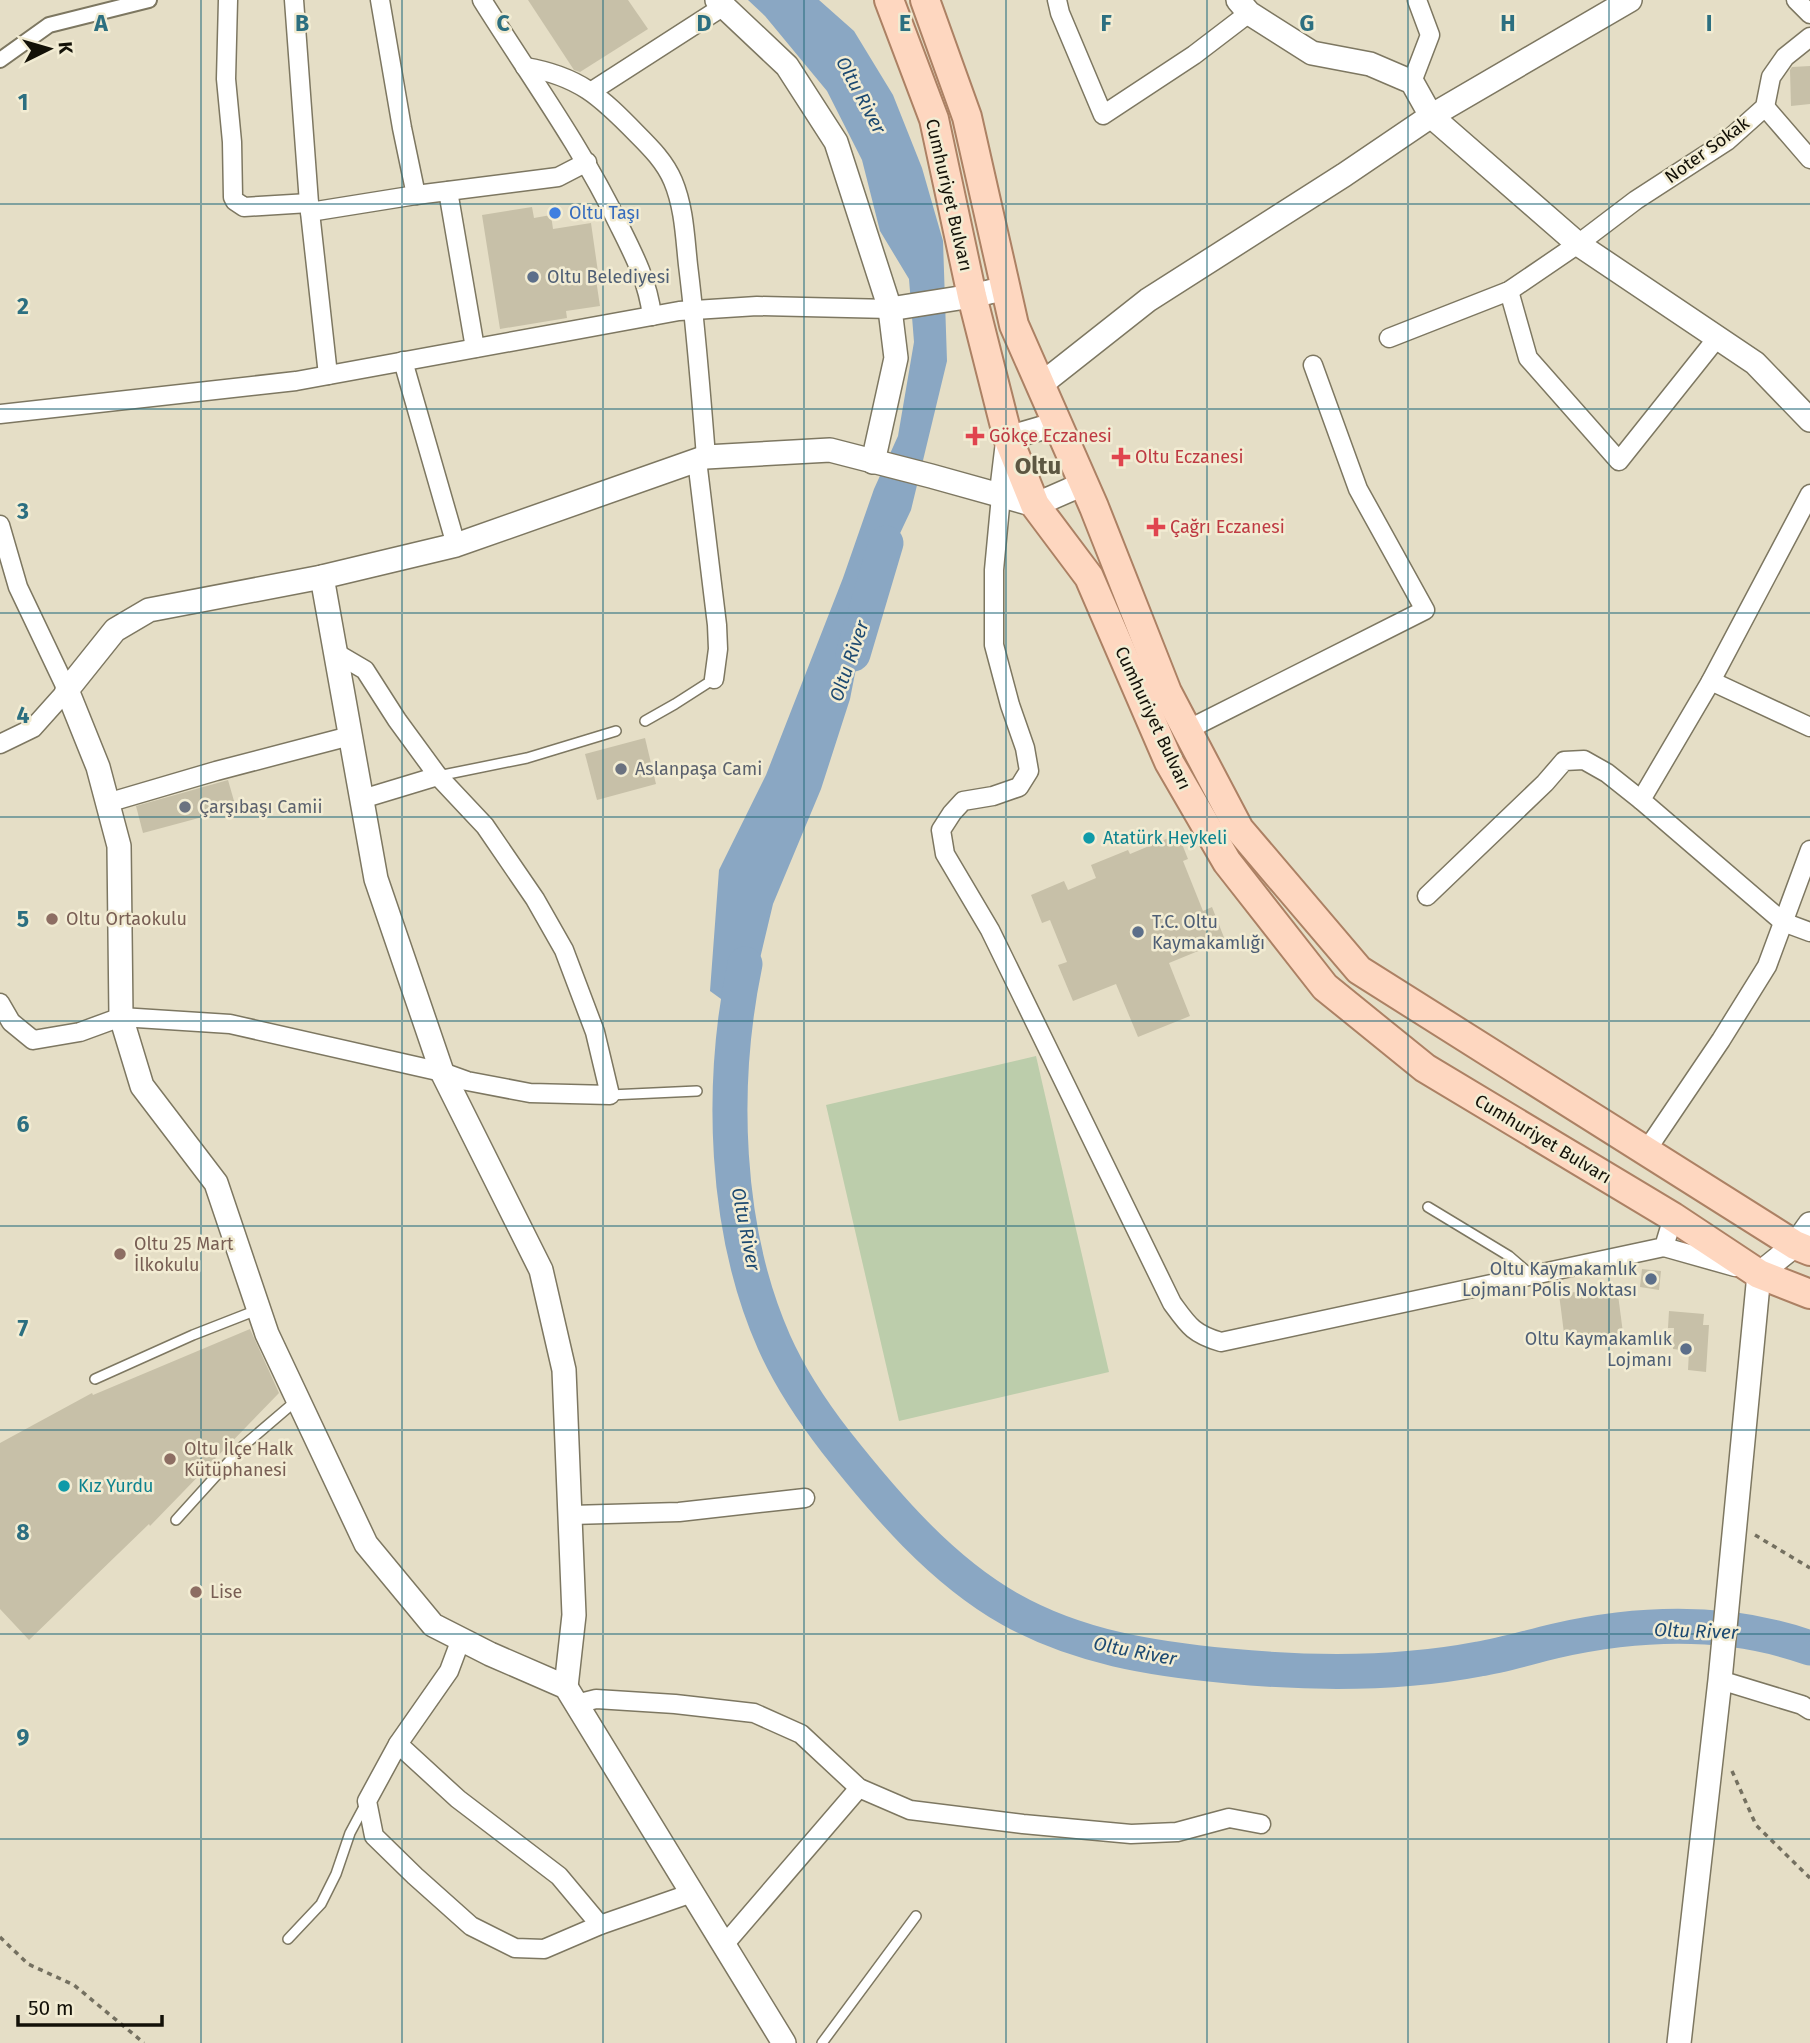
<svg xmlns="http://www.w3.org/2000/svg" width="1810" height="2043" font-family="'Fira Sans',sans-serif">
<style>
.green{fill:#bccdab}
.water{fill:#8aa7c3}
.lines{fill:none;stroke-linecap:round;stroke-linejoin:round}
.river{stroke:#8aa7c3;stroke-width:35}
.building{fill:#c7c0a8}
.service-casing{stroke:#7d7761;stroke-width:12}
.pedestrian-casing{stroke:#7d7761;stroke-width:18}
.minor-casing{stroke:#7d7761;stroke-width:21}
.tertiary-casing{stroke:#7d7761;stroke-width:26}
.primary-casing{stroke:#ac8164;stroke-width:32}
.path{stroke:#747060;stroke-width:3.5;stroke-dasharray:5 5;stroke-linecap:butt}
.service{stroke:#fff;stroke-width:9}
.pedestrian{stroke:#fff;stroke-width:14}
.minor{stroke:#fff;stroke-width:18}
.tertiary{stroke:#fff;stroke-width:23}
.primary{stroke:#fed7c0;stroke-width:28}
.grid{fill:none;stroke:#2c6f80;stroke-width:2;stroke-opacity:0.55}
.shop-dot{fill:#3f7fe0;stroke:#f2ecd3;stroke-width:2.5}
.service-dot{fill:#5c6f8a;stroke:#f2ecd3;stroke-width:2.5}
.health-dot{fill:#e0444e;stroke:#f2ecd3;stroke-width:2.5}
.worship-dot{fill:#6b7280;stroke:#f2ecd3;stroke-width:2.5}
.culture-dot{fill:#0f9aa8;stroke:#f2ecd3;stroke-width:2.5}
.education-dot{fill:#8d6e63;stroke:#f2ecd3;stroke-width:2.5}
.labels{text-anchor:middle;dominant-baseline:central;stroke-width:5;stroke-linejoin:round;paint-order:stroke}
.street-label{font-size:18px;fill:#131108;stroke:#f2ecd3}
.shop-label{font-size:18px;fill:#366cbe;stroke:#f2ecd3;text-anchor:start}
.service-label{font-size:18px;fill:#4e5e75;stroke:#f2ecd3;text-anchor:start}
.health-label{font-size:18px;fill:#be3a42;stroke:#f2ecd3;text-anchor:start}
.worship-label{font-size:18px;fill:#5b616d;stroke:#f2ecd3;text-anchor:start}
.culture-label{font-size:18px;fill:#0d838f;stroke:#f2ecd3;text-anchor:start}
.education-label{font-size:18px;fill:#785e54;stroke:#f2ecd3;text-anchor:start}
.water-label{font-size:19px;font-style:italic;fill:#1d4a71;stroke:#f2ecd3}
.district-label{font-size:24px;font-weight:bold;fill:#5d5742;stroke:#f2ecd3}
.grid-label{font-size:23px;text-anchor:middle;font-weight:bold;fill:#2c6f80;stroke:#f2ecd3;stroke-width:5;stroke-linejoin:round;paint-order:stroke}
</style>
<rect width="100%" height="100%" fill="#e5dec6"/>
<path class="green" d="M1036,1056L1109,1372L899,1421L826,1105Z"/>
<path class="water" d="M748,0H819L854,31L893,95L922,168L943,241L947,361L911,510L870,597L850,699L821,789L773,904L746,1017L710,991L719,870L766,775L843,578L874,489L898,436L914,342L909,279L880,231L862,160L827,91L765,16Z"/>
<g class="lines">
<g class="river">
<path d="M853,654L886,543"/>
<path d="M745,964C720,1084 724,1229 774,1342C790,1378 812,1411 836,1442C885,1504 941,1570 1010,1609C1077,1647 1153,1659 1229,1666C1312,1674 1396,1675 1479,1659C1504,1655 1529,1647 1555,1641C1639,1622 1728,1619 1810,1648"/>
</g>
</g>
<g class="building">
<path d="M528,0H628L648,29L580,72L574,70Z"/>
<path d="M1810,66V104L1791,106L1790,70L1792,67Z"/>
<path d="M532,207L534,218L551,215L553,229L591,223L598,272L595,273L600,306L566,311L567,318L500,329L482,215Z"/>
<path d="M645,738L656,784L597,800L585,754Z"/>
<path d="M228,780L236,808L143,833L136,806Z"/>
<path d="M1178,834L1188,859L1183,861L1203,911L1212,907L1225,940L1169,963L1190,1016L1138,1037L1116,984L1073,1001L1058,965L1067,962L1050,920L1042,923L1031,895L1064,881L1068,890L1096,878L1091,865L1128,850L1130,854Z"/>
<path d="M1642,1269L1661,1271L1659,1290L1640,1287Z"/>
<path d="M1617,1287L1623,1333L1565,1341L1559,1294Z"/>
<path d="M1669,1311L1704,1314L1703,1325H1709L1706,1372L1688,1370L1689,1351L1673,1349L1674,1328H1668Z"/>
<path d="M250,1329L279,1393L150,1526L149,1524L29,1640L0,1609V1443L92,1393L93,1395Z"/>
</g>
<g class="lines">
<defs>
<g id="service">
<path d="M645,721L675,704L714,679"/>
<path d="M438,776L527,758L616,731"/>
<path d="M610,1095L697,1091"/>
<path d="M1428,1207L1509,1256L1531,1275"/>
<path d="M95,1379L193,1335L257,1310"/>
<path d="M176,1520L242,1447L297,1400"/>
<path d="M288,1939L321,1904L336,1874L350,1833L366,1803"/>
<path d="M822,2043L916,1916"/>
</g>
<path id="pedestrian" d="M0,60L49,25L149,0"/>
<g id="minor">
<path d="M228,0L226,79L232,142L233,197L235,201L244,207L309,203"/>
<path d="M294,0L309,203L328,375"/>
<path d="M380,0L402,128L416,195"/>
<path d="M482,0C529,75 581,146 619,225C634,255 648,282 652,316"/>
<path d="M1057,0L1060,13L1103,115L1194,55L1249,13"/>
<path d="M1796,0L1810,14"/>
<path d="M525,67C579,76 601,97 637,134C651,148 665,162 673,181C684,207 685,237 688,265C696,329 701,393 706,457"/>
<path d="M1412,82L1430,35L1417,0"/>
<path d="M592,91L724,6"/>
<path d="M1765,107L1810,159"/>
<path d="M448,191L475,348"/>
<path d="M310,212L416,195L558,177L587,162"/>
<path d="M1509,291L1528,358L1619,461L1717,338"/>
<path d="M1389,338L1509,291L1578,244L1636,200L1727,141L1765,107L1771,77L1785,57L1810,37"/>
<path d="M403,361L456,545"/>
<path d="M0,414L296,381L679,311L757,306L890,309"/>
<path d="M697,460L717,625L718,649L714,679"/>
<path d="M1810,494L1711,681L1641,800L1783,922L1810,932"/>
<path d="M1001,496L994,570V645L1010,705L1025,748L1029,771L1019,787L993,796L963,801L952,813L941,830L945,854L990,930L1172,1303C1188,1325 1193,1334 1221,1342L1664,1247L1673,1217"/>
<path d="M0,525L18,587L67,690L33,728L0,744"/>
<path d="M1711,681L1810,727"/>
<path d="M1187,730L1425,610L1358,489L1313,365"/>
<path d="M362,799L438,776"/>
<path d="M107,803L216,771L350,736"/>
<path d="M1427,896L1545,783L1564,761L1584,760L1607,773L1641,800"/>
<path d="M0,1003L11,1022L33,1040L80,1032L121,1017L230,1024L442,1072L467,1081L530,1093L610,1095L595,1032L564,950L535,899L485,826L438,776L397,720L365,670L336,653"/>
<path d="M1646,1151L1721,1040L1767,966L1810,850"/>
<path d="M1664,1247L1735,1267"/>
<path d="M571,1515L679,1512L805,1498"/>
<path d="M461,1639L449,1671L398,1744L367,1801L374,1836L415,1876L471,1926L515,1948L544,1949L600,1925L692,1893"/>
<path d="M1720,1680L1802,1705L1810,1710"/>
<path d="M576,1704L596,1699L675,1704L754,1713L801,1734L859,1788L910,1810L1023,1824L1131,1834L1177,1832L1229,1818L1261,1824"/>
<path d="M398,1744L458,1799L559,1876L600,1925"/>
<path d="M724,1945L859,1788"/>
</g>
<g id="tertiary">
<path d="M717,0L787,66L836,142L890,309L896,358L873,462"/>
<path d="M1238,0L1249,13L1312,53L1370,64L1412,82L1431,116L1578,244L1755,363L1810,420"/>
<path d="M890,309L972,296L1006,288"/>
<path d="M1039,386L1148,300L1344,175L1431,116L1630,0"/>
<path d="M1001,496L1008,438L1056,424"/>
<path d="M322,577L376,879L442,1072L541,1270L564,1370L574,1615L566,1687"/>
<path d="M784,2043L566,1687L490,1654L433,1625L366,1544L267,1334L216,1183L142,1086L121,1017L119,846L98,767L67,690L115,630L149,610L322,577L456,545L706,457L830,450L931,476L1035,505L1083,484"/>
<path d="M1679,2043L1720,1680L1759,1274L1795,1245L1810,1224"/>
</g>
<g id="primary">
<path d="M889,0L934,119L972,296L1008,438L1035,505L1089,577L1169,762L1227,862L1325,987L1425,1068L1673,1217L1759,1274L1810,1294"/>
<path d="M925,0L967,117L1014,325L1094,507L1167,692L1239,829L1359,970L1795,1245L1810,1251"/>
</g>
</defs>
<use href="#service" class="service-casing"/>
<use href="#pedestrian" class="pedestrian-casing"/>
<use href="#minor" class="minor-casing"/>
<use href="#tertiary" class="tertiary-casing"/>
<use href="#primary" class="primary-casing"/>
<g class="path">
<path d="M1755,1535L1810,1568"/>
<path d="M1732,1771L1756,1825L1810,1878"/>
<path d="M0,1937L28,1964L74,1985L144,2043"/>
</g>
<use href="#service" class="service"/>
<use href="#pedestrian" class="pedestrian"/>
<use href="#minor" class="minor"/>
<use href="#tertiary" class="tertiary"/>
<use href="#primary" class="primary"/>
</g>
<path class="grid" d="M201,0V2043M402,0V2043M603,0V2043M804,0V2043M1006,0V2043M1207,0V2043M1408,0V2043M1609,0V2043M0,204H1810M0,409H1810M0,613H1810M0,817H1810M0,1021H1810M0,1226H1810M0,1430H1810M0,1634H1810M0,1839H1810"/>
<circle class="shop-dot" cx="555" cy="213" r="7"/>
<g class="service-dot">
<circle cx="533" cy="277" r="7"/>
<circle cx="1138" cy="932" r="7"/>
<circle cx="1651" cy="1279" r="7"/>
<circle cx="1686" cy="1349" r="7"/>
</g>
<g class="health-dot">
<path d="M971.5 425.5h7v7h7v7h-7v7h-7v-7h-7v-7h7z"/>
<path d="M1117.5 446.5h7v7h7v7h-7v7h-7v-7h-7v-7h7z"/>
<path d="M1152.5 516.5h7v7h7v7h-7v7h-7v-7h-7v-7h7z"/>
</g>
<g class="worship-dot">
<circle cx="621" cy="769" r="7"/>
<circle cx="185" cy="807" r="7"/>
</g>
<g class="culture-dot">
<circle cx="1089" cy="838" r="7"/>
<circle cx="64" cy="1486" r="7"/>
</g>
<g class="education-dot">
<circle cx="52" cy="919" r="7"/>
<circle cx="120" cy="1254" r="7"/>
<circle cx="170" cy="1459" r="7"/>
<circle cx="196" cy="1592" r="7"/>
</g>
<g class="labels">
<g class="street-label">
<text transform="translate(1707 150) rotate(-36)">Noter Sokak</text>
<text transform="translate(949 195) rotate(77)">Cumhuriyet Bulvarı</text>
<text transform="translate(1153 718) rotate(65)">Cumhuriyet Bulvarı</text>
<text transform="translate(1543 1139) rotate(31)">Cumhuriyet Bulvarı</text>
</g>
<g class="shop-label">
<text x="569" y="213">Oltu Taşı</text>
</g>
<g class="service-label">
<text x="547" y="277">Oltu Belediyesi</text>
<text x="1152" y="922">T.C. Oltu<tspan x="1152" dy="21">Kaymakamlığı</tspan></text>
<text x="1637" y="1269" text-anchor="end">Oltu Kaymakamlık<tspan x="1637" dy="21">Lojmanı Polis Noktası</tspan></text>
<text x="1672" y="1339" text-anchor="end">Oltu Kaymakamlık<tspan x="1672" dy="21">Lojmanı</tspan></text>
</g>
<g class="health-label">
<text x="989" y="436">Gökçe Eczanesi</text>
<text x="1135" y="457">Oltu Eczanesi</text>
<text x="1170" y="527">Çağrı Eczanesi</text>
</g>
<g class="worship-label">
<text x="635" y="769">Aslanpaşa Cami</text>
<text x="199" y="807">Çarşıbaşı Camii</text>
</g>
<g class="culture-label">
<text x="1103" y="838">Atatürk Heykeli</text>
<text x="78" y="1486">Kız Yurdu</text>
</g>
<g class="education-label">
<text x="66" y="919">Oltu Ortaokulu</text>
<text x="134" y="1244">Oltu 25 Mart<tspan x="134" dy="21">İlkokulu</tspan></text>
<text x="184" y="1449">Oltu İlçe Halk<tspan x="184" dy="21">Kütüphanesi</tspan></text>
<text x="210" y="1592">Lise</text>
</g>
<g class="water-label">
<text transform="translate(861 95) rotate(62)">Oltu River</text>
<text transform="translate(849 661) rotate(-71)">Oltu River</text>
<text transform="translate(746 1229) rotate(79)">Oltu River</text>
<text transform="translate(1696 1631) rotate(2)">Oltu River</text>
<text transform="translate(1135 1651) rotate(11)">Oltu River</text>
</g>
<g class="district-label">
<text x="1038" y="466">Oltu</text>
</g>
</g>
<g class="grid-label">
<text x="101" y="31">A</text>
<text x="302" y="31">B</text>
<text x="503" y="31">C</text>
<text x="704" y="31">D</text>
<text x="905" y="31">E</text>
<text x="1106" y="31">F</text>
<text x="1307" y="31">G</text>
<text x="1508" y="31">H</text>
<text x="1709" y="31">I</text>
<text x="23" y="110">1</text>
<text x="23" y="314">2</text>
<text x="23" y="519">3</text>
<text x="23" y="723">4</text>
<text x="23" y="927">5</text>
<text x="23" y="1132">6</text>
<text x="23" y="1336">7</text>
<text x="23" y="1540">8</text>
<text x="23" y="1745">9</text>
</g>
<g transform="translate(49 49) rotate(85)" stroke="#f2ecd3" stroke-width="5" paint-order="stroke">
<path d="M0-5L12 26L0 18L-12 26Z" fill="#131108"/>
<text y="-10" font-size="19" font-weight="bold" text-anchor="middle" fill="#131108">K</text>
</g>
<path d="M18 2015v10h144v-10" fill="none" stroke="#131108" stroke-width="3.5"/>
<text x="28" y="2015" font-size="21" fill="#131108" stroke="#f2ecd3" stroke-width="5" paint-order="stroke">50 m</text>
</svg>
